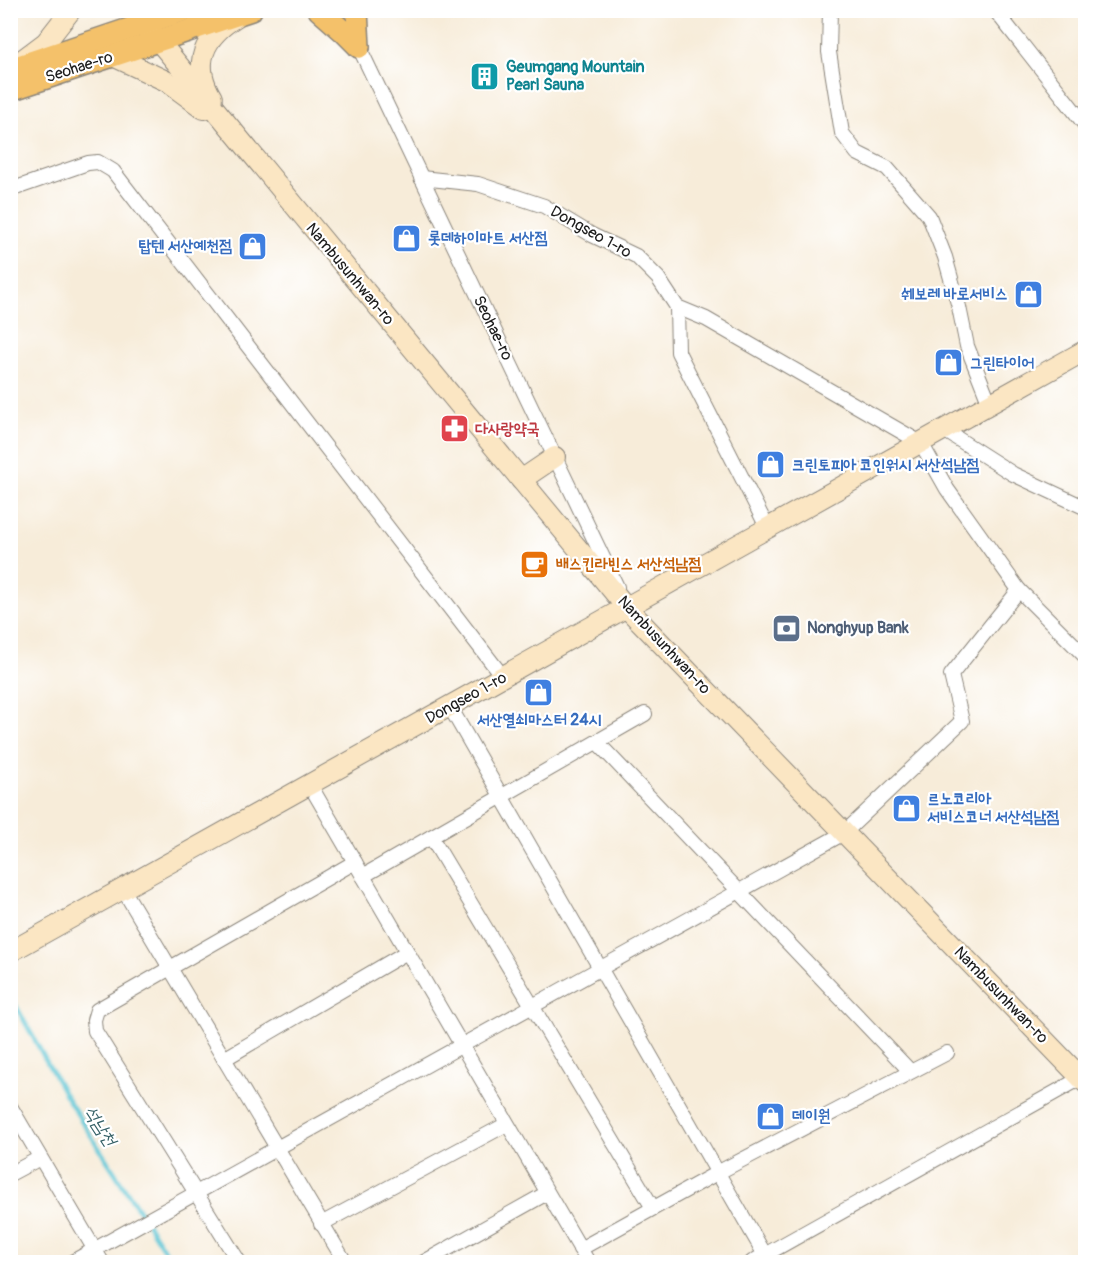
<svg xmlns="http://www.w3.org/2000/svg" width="1096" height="1273" font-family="Pangolin,'Poor Story',sans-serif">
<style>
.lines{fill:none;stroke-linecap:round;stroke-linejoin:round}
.stream{stroke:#5ac5d4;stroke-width:4.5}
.street-casing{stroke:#8a847a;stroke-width:16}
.secondary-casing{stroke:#8a847a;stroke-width:22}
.primary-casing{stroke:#8a847a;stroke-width:24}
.street{stroke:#fff;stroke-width:14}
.secondary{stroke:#fbe6c3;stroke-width:20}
.primary{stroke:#f4c16a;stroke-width:21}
.labels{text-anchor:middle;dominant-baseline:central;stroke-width:4.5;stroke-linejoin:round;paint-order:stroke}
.street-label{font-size:16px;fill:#1c1c1c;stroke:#fff}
.culture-label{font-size:16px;font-weight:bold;fill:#0d838f;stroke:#fff;text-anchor:start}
.shop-label{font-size:16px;font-weight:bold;fill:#366cbe;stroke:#fff;text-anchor:start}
.health-label{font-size:16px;font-weight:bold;fill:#be3a42;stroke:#fff;text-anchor:start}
.food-label{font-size:16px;font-weight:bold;fill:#c56008;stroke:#fff;text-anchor:start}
.service-label{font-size:16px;font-weight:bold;fill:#4e5e75;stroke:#fff;text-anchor:start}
.water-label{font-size:18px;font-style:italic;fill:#356066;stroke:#fff}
</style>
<rect width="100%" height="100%" fill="#fff"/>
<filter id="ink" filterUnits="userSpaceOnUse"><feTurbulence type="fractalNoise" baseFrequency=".0167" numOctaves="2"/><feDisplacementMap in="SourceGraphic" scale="12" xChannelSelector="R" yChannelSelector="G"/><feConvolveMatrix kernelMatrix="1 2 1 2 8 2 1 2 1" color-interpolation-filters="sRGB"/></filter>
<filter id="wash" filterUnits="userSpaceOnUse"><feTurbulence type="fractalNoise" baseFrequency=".008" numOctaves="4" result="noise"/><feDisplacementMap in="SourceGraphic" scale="24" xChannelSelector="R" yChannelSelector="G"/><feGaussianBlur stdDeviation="1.35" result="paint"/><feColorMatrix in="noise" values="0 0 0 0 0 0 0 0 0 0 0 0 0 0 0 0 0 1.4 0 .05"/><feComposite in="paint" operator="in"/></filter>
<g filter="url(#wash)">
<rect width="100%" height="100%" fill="#f7ecd9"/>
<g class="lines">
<path class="stream" d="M10,995L65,1095L172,1262"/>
</g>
</g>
<g filter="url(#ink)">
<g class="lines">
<defs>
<g id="street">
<path d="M830,10L829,52L842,133L857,153L887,168L929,216L945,257L959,307L967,346L990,404"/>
<path d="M995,10L1086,126"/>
<path d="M359,47L617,587"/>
<path d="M10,190L88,163L98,162L113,171L503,677"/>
<path d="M677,307L678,352L768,529"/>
<path d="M944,430L1013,474L1086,508"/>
<path d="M1019,590L1086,657"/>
<path d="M450,707L765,1255"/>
<path d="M597,742L910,1071"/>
<path d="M310,785L588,1262"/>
<path d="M431,837L653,1208"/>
<path d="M363,876L645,714"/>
<path d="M123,889L345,1262"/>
<path d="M224,1059L407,952"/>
<path d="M10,1106L102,1262"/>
<path d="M10,1174L40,1158"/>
<path d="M321,1224L507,1124"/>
<path d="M580,1249L717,1173L947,1053"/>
<path d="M72,1262L844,833L962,721L951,675L1019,590L947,489L921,443L706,319L677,307L658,278L636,256L592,235L544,206L478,184L421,178"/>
<path d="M239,1262L95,1031L94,1020L97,1010L355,862"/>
<path d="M424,1262L547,1193"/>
<path d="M752,1262L1081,1078"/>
</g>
<g id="secondary">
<path d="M133,10L627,608L1086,1083"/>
<path d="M113,56L166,81L204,109"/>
<path d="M18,63L46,42L71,10"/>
<path d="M212,98C191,63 204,37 236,17"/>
<path d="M521,480L555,457"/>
<path d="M10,952L1086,350"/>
</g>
<g id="primary">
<path d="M319,10L344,32L359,47"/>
<path d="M357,10L359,47"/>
<path d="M10,69L185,10"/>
<path d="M10,90L251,10"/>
</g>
</defs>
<use href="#street" class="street-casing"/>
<use href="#secondary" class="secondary-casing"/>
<use href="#primary" class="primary-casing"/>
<use href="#street" class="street"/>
<use href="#secondary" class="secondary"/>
<use href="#primary" class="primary"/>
</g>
</g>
<defs>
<symbol id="building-square" viewBox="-11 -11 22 22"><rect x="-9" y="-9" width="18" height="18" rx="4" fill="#0f9aa8" stroke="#fff"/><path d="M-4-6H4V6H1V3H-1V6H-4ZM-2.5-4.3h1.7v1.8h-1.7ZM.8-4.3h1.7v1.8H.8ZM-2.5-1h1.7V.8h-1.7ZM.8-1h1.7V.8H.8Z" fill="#fff"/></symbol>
<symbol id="shop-square" viewBox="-11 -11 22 22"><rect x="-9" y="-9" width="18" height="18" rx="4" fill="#3f7fe0" stroke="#fff"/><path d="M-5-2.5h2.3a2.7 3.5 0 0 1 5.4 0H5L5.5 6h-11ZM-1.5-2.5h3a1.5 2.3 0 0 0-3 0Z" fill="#fff"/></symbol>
<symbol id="pharmacy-square" viewBox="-11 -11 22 22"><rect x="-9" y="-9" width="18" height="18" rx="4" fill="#e0444e" stroke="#fff"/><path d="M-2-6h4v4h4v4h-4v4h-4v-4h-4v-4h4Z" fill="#fff"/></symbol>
<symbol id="cafe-square" viewBox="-11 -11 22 22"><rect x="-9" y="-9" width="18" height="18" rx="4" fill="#e8710a" stroke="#fff"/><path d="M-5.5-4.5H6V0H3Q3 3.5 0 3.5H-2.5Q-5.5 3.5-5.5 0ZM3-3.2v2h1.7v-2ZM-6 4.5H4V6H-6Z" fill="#fff"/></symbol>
<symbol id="bank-square" viewBox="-11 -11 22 22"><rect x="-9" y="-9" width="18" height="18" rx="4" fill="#5c6f8a" stroke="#fff"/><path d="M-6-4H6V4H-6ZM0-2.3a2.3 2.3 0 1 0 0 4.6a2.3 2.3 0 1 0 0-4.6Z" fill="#fff"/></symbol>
</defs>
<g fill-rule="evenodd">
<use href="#building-square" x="468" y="60" width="33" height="33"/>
<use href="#shop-square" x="390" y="222" width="33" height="33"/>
<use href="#shop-square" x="236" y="230" width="33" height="33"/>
<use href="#shop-square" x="1012" y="278" width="33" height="33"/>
<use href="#shop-square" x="932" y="346" width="33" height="33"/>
<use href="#pharmacy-square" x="438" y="412" width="33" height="33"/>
<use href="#shop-square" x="754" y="448" width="33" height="33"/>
<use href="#cafe-square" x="518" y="548" width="33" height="33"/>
<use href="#bank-square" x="770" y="612" width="33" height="33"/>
<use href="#shop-square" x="522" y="676" width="33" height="33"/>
<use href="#shop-square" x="890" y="792" width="33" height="33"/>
<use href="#shop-square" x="754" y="1100" width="33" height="33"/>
</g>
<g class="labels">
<g class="street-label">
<text transform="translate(79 67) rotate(-18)">Seohae-ro</text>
<text transform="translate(591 232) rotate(29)">Dongseo 1-ro</text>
<text transform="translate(350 274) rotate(50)">Nambusunhwan-ro</text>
<text transform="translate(493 328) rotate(64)">Seohae-ro</text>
<text transform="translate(664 645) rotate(47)">Nambusunhwan-ro</text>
<text transform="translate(466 698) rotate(-29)">Dongseo 1-ro</text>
<text transform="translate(1001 995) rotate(46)">Nambusunhwan-ro</text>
</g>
<g class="culture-label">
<text x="506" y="67">Geumgang Mountain<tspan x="506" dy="18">Pearl Sauna</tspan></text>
</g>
<g class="shop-label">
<text x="428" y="238">롯데하이마트 서산점</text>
<text x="232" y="246" text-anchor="end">탑텐 서산예천점</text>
<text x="1008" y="294" text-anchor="end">쉐보레 바로서비스</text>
<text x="970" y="363">그린타이어</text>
<text x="792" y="465">크린토피아 코인워시 서산석남점</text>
<text x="539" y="720" text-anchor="middle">서산열쇠마스터 24시</text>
<text x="927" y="799">르노코리아<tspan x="927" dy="18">서비스코너 서산석남점</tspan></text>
<text x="792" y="1116">데이원</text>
</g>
<g class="health-label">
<text x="475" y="429">다사랑약국</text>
</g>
<g class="food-label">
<text x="556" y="564">배스킨라빈스 서산석남점</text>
</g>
<g class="service-label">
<text x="807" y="628">Nonghyup Bank</text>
</g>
<g class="water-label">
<text transform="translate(100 1126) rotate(57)">석남천</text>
</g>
</g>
<rect width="1096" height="1273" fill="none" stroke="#fff" stroke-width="36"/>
</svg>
